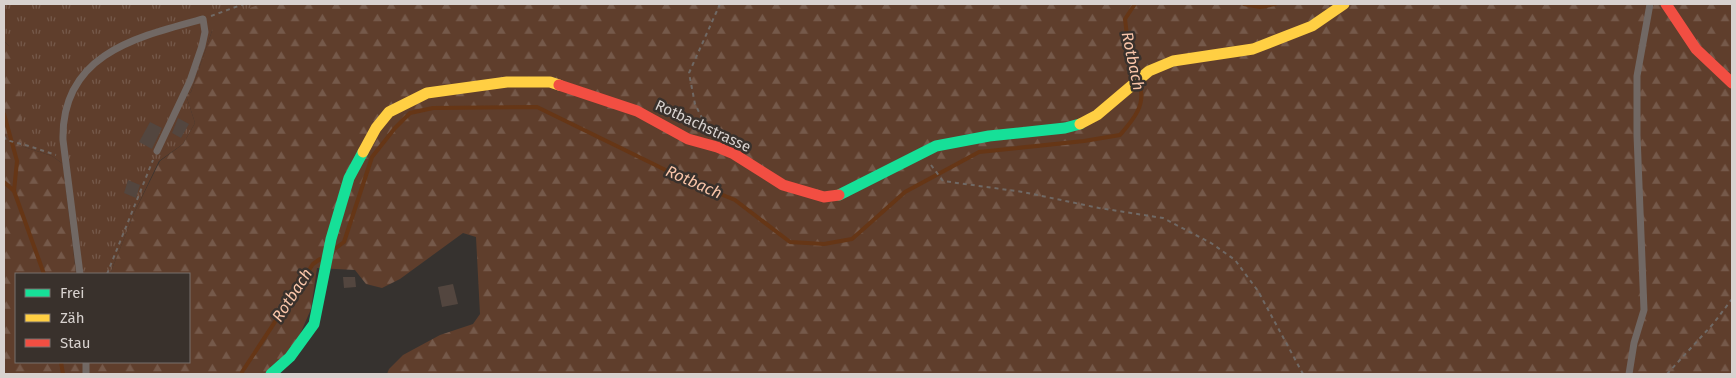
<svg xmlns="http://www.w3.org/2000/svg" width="1736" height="378" font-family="'Fira Sans',sans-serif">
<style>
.grass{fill:url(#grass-tufts)}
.forest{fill:url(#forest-firs)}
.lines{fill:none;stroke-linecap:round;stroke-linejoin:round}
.stream{stroke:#663616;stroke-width:4}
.building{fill:#53463f}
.path{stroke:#706965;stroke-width:2;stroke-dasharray:4 4;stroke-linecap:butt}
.lane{stroke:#716864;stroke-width:7}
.fast{stroke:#16e098;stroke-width:11}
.slow{stroke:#ffcf43;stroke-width:11}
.jam{stroke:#f24e42;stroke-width:11}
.labels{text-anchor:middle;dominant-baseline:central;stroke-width:5;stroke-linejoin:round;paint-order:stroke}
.street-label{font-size:15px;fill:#d8d2cf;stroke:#39312c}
.water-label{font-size:16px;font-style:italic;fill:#f9c5a9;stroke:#39312c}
</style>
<defs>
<pattern id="grass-tufts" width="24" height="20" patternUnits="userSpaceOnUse" patternTransform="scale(1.25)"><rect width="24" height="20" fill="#5f3e2c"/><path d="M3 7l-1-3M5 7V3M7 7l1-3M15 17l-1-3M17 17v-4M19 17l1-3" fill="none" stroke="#75594a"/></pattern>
<pattern id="forest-firs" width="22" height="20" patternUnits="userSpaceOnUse" patternTransform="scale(1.25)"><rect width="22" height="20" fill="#5f3e2c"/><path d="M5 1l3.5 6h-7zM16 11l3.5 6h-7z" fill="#75594a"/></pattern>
</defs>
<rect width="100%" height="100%" fill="#36322f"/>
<path class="grass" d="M4,4H261L212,31L191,92L186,95L195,123L183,144L159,161L135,211L110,274H76L63,164L52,156L18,145L9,46L4,41Z"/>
<path class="forest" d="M261,4H1732V374H387L389,369L403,355L440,335L473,324L480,314L476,237L463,233L400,279L382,288L366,284L355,270L317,268L311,309L298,339L269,374H4V41L9,46L21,98L22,141L18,145L52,156L63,164L76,274H16V362H189V274H110L135,211L160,161L183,144L195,123L186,95L191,92L212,31L222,18Z"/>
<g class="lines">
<g class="stream">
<path d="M1135,4L1125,19L1129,52L1136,75"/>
<path d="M1244,4L1260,7L1275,4"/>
<path d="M4,114L17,161L14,191"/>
<path d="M4,182L14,191L44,274"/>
<path d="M336,248L344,242L372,157L395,128L410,113L433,108L537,107L684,179L735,200L790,242L824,244L852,239L905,192L979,152L1084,141L1120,135C1132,121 1146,106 1140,86"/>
<path d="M61,362L63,374"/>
<path d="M242,372L313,264L320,259"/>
</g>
</g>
<g class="building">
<path d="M178,118L189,124L181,138L172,133Z"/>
<path d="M150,122L162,128L152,149L139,142Z"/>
<path d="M128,180L140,185L136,198L124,193Z"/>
<path d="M343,277H355L356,287L344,288Z"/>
<path d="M453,284L458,304L442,307L438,287Z"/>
</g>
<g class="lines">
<g class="path">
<path d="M211,16L244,4"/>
<path d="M706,126L695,104L689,73L720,4"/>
<path d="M4,136L6,140L29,146L56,155"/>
<path d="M931,165L943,181L1023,192L1099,208L1163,218L1211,243L1235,260L1258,291L1303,374"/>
<path d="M107,274L153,160"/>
<path d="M1667,374L1713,324L1732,299"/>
</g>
<g class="lane">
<path d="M80,274L63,140C61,54 136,37 203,19L205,32L202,46L190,81L157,151"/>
<path d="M86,362V374"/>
<path d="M1629,374L1634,343L1644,310L1637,135V76L1650,4"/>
</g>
<g class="fast">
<path d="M839,195L936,146L989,136L1065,128L1080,124"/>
<path d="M271,374L290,357L314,324L331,239L349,178L363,152"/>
</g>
<g class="slow">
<path d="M1080,124L1097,115L1149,71L1173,61L1253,49L1312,26L1344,4"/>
<path d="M363,152L376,128L389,112L427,93L507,82H550L559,85"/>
</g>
<g class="jam">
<path d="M1666,4L1696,49L1732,83"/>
<path d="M559,85L637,111L688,139L717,147L734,154L783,185L824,197L839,195"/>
</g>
</g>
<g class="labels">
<g class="street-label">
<text transform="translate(703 126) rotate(25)">Rotbachstrasse</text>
</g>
<g class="water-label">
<text transform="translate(1133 61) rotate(78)">Rotbach</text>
<text transform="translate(694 182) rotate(24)">Rotbach</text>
<text transform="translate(292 295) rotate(-57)">Rotbach</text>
</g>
</g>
<rect width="1736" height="378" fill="none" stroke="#d8d2cf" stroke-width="10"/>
<rect x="15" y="273" width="175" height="90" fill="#39312c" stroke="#79716d"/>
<rect x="25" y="289" width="25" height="8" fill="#16e098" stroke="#79716d"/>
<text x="60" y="298" font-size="15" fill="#d8d2cf">Frei</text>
<rect x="25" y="314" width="25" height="8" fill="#ffcf43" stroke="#79716d"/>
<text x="60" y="323" font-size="15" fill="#d8d2cf">Zäh</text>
<rect x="25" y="339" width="25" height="8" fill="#f24e42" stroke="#79716d"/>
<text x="60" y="348" font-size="15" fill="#d8d2cf">Stau</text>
</svg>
